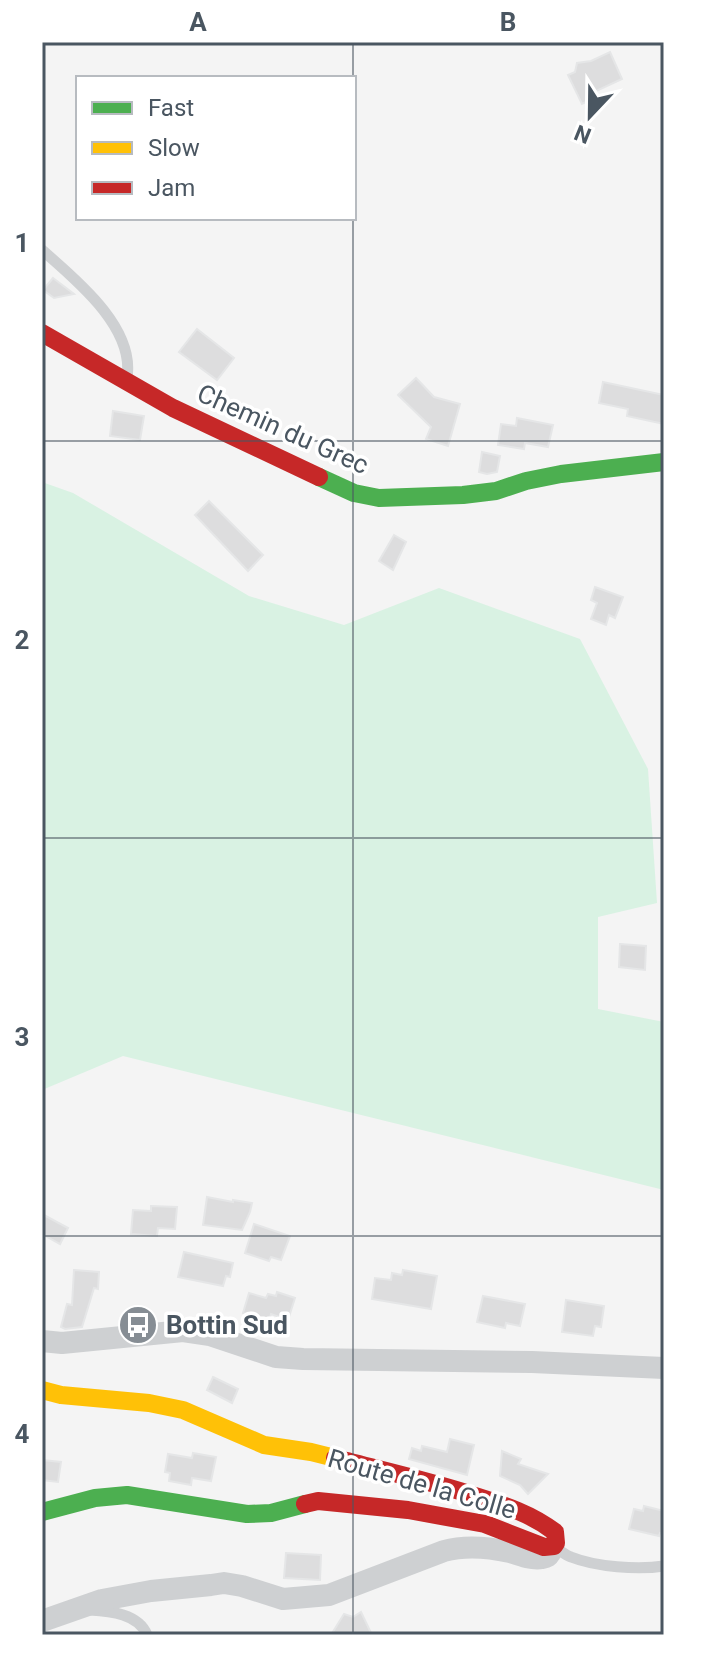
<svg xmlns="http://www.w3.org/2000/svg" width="706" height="1677" font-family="Roboto,sans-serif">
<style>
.green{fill:#d9f2e3}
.building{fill:#ddddde;stroke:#e5e6e7;stroke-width:2}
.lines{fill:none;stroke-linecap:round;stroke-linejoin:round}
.lane{stroke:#ced0d2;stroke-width:11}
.street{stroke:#ced0d2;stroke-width:22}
.fast{stroke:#4caf50;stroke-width:18}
.slow{stroke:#ffc107;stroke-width:18}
.jam{stroke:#c62828;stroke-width:18}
.grid{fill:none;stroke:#4a5661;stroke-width:2;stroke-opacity:0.55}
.labels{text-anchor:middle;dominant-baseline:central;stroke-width:7;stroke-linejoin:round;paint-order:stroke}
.street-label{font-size:26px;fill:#4a5661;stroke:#fff}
.poi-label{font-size:26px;font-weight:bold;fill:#4a5661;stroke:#fff;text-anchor:start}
.neatline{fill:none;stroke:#4a5661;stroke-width:3}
.grid-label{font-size:26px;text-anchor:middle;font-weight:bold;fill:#4a5661}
</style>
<rect width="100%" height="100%" fill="#f4f4f4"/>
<path class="green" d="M42,482L73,493L249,596L344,625L439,588L580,639L648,769L657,903L598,917V1009L664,1022V1190L123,1056L42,1090Z"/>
<g class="building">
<path d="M610,52L622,79L596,91L598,96L582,104L568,75L575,72L577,63L591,61Z"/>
<path d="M53,278L74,294L54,298L43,290Z"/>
<path d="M197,329L234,358L217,380L179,352Z"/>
<path d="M416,378L434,397L460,404L448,446L426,439L431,427L398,395Z"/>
<path d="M603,382L664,395V424L627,416L628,409L599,403Z"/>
<path d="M113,411L144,416L140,440L110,436Z"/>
<path d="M517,418L553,425L548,447L525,443L524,449L498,445L501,424L516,426Z"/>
<path d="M482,452L500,456L497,472L487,474L479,472Z"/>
<path d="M209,501L263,555L248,571L195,515Z"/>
<path d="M394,535L406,542L393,570L379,561Z"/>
<path d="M595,587L623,597L615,618L609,615L606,625L591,619L597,603L591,600Z"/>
<path d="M620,944L646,946L645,970L619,967Z"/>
<path d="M207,1197L233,1202V1200L252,1203L250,1212L242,1230L203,1225Z"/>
<path d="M151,1206L177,1207L175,1229L158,1228L157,1236L131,1234L133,1210L151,1211Z"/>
<path d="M42,1214L68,1228L60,1244L42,1234Z"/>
<path d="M254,1224L290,1236L281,1260L271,1257L269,1261L245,1253Z"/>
<path d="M184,1252L233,1263L230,1277L226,1276L223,1286L178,1277Z"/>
<path d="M74,1270L99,1272L98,1289L94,1288L82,1327L65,1329L61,1327L67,1304L72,1305Z"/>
<path d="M403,1270L437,1276L431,1309L372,1299L375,1278L391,1280L392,1273L402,1275Z"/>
<path d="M277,1292L295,1298L288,1320L271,1314L269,1321L243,1313L249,1293L266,1298L268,1294L276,1296Z"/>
<path d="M483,1296L525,1304L520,1326L506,1323L505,1328L477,1322Z"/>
<path d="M566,1300L604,1306L601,1327L595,1326L593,1336L562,1332Z"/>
<path d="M213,1377L238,1389L232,1403L207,1390Z"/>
<path d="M450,1439L474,1445L467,1475L409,1459L412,1448L421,1451L422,1446L447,1452Z"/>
<path d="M502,1451L521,1459L518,1464L548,1474L528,1494L520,1485L500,1476Z"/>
<path d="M193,1453L216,1457L211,1481L192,1478L191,1485L169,1481L170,1473L165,1472L168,1454L192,1458Z"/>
<path d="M42,1460L61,1462L58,1482L42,1480Z"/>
<path d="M644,1506L664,1511V1534L660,1533L659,1536L629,1529L634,1509L643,1511Z"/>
<path d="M286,1553L321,1555L320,1580L284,1578Z"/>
<path d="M361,1612L372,1635H331L344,1614L353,1617Z"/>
</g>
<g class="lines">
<g class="lane">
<path d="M42,250C75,279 135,327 127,377"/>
<path d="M554,1547C560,1550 565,1555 571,1557C596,1567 638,1570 664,1566"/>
<path d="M90,1610C110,1611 139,1614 147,1635"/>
</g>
<g class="street">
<path d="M42,1341L62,1343L183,1331L210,1335L276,1357L303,1359L532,1362L664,1368"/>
<path d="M42,1621L102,1600L151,1591L211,1585L224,1583L242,1586L283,1599L329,1595L444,1551C466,1545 487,1547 510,1552C519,1555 532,1560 542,1558C549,1557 548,1556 552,1550"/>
</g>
<g class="fast">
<path d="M319,477L354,493L379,498L463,495L496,491L526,481L561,474L664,462"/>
<path d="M42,1512L95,1498L127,1495L247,1514L271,1513L305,1504"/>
</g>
<path class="slow" d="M42,1390L61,1395L149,1403L183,1410L264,1445L311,1452L335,1458"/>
<g class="jam">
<path d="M42,333L173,408L319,477"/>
<path d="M305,1504L318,1501L408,1510L485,1524L544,1547L554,1546L556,1543L555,1532C529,1512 500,1504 469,1494C425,1480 380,1470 335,1458"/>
</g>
</g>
<path class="grid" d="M353,42V78M353,218V1635M42,441H664M42,838H664M42,1236H664"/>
<defs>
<symbol id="bus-disc" viewBox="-11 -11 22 22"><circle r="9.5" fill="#868d94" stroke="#fff"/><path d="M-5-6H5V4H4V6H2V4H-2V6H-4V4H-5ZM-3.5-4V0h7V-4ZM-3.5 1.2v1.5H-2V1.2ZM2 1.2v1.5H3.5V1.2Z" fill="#fff"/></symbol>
</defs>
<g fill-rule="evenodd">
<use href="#bus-disc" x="116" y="1303" width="44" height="44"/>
</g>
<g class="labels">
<g class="street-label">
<text transform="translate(283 429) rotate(24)">Chemin du Grec</text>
<text transform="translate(422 1484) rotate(16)">Route de la Colle</text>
</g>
<g class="poi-label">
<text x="166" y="1325">Bottin Sud</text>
</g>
</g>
<rect width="706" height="1677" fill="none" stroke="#ffffff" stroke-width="88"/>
<rect x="76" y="76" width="280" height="144" fill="#ffffff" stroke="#b7bbc0" stroke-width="2"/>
<rect x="92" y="102" width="40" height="12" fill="#4caf50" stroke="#b7bbc0" stroke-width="2"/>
<text x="148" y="116" font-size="24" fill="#4a5661">Fast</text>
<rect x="92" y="142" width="40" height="12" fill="#ffc107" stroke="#b7bbc0" stroke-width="2"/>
<text x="148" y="156" font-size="24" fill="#4a5661">Slow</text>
<rect x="92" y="182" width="40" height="12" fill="#c62828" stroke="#b7bbc0" stroke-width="2"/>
<text x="148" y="196" font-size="24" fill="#4a5661">Jam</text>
<g transform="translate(590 116) rotate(202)" stroke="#ffffff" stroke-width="6" paint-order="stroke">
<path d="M0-6L14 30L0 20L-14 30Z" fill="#4a5661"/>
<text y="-12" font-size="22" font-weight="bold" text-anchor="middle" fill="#4a5661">N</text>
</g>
<rect x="44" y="44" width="618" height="1589" class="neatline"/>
<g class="grid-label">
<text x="198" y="31">A</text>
<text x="508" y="31">B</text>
<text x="22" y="252">1</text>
<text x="22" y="649">2</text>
<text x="22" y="1046">3</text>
<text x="22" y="1443">4</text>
</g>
</svg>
